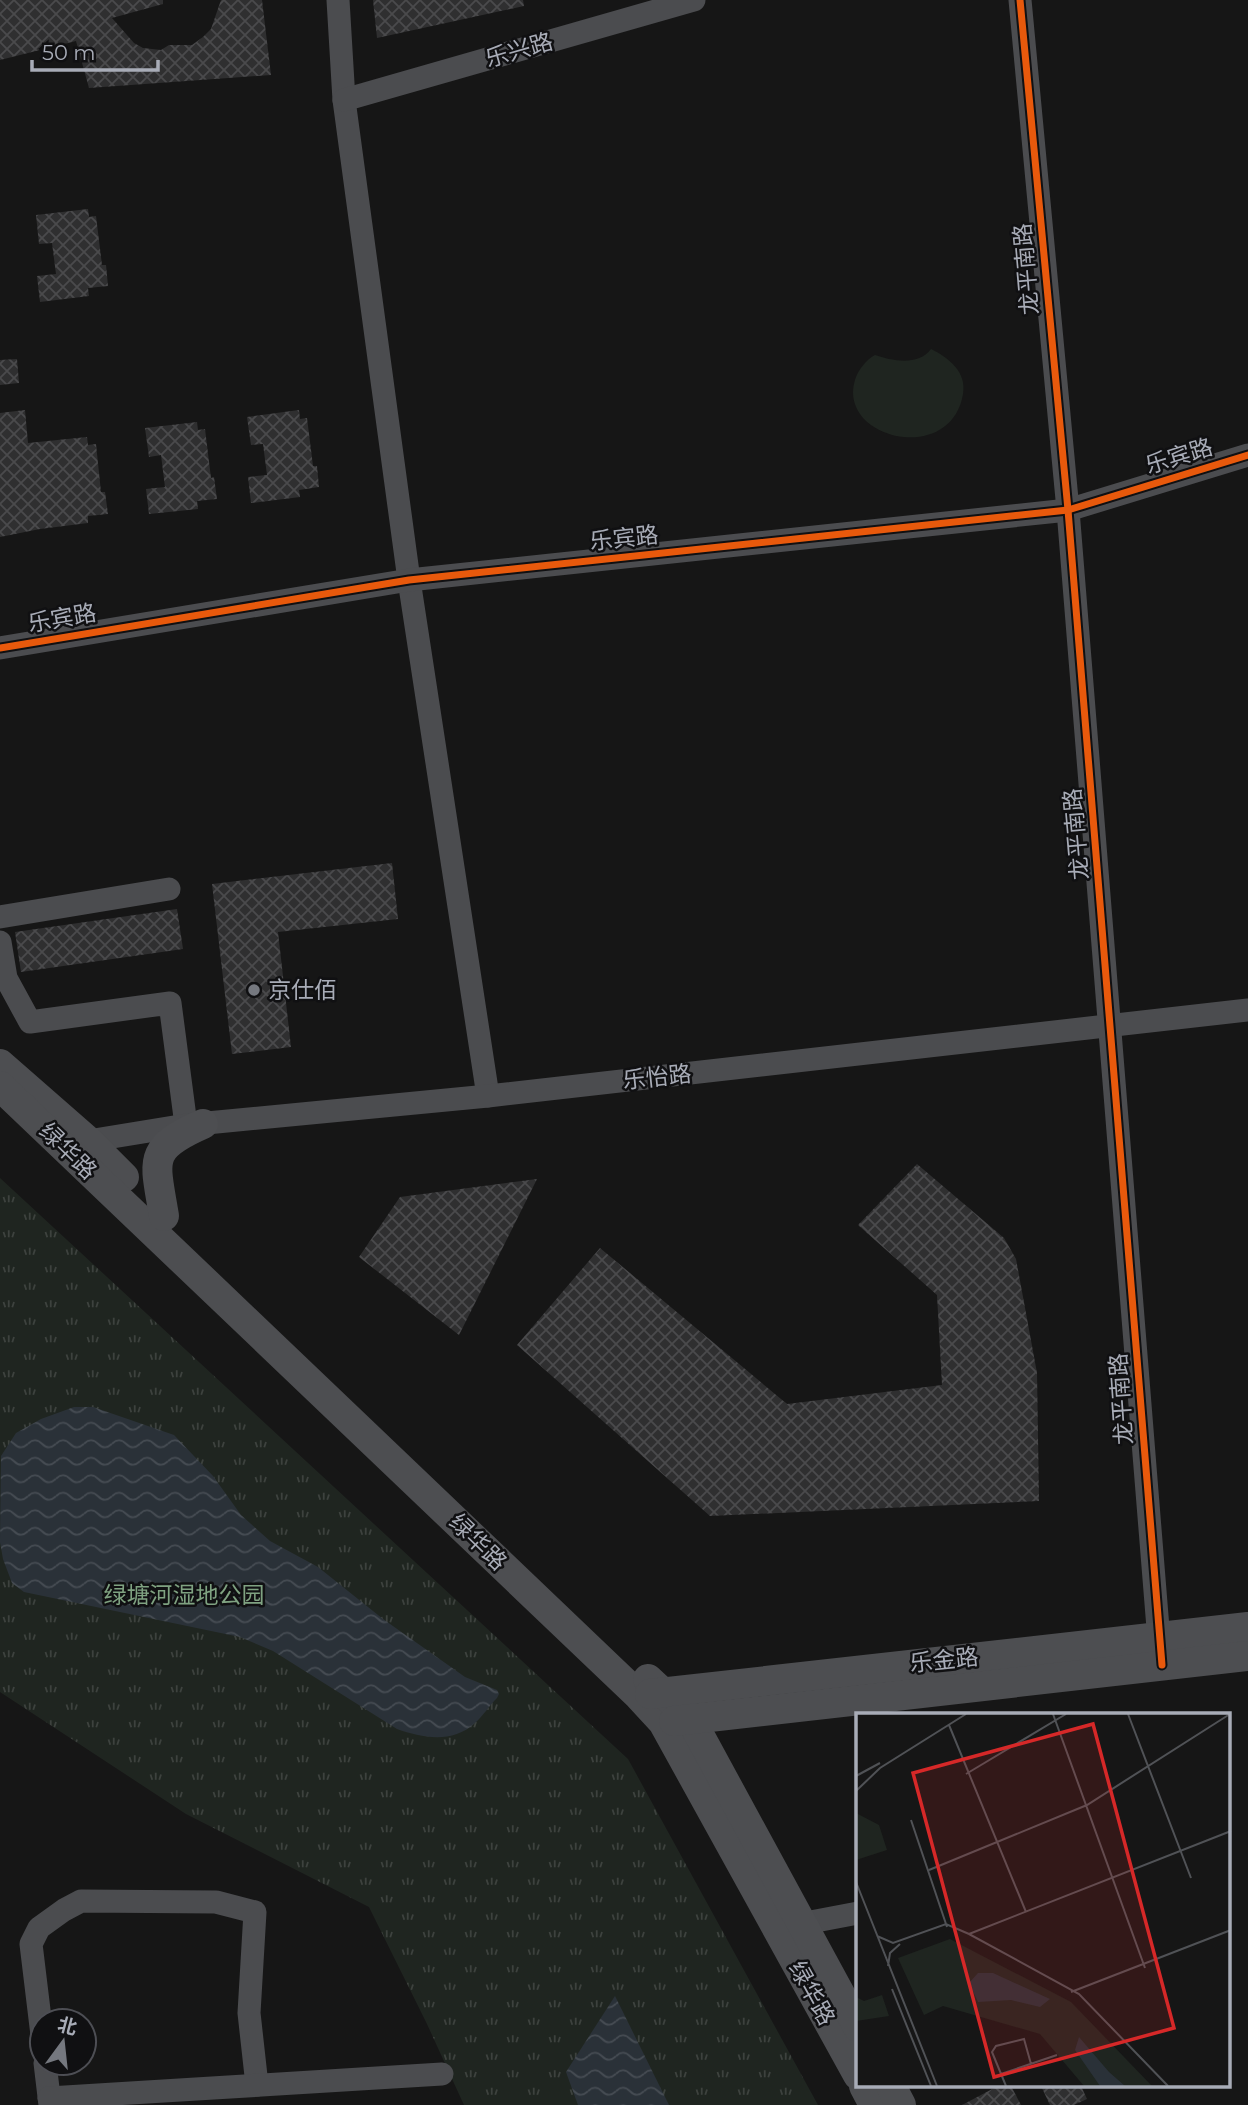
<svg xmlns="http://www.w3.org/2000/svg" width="1248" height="2105" font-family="Montserrat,'Noto Sans SC',sans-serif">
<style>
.park{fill:url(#park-tufts)}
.garden{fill:#1f2520}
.water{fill:url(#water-waves)}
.building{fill:url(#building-cross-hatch)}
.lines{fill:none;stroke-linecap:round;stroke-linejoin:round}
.minor{stroke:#4b4c4f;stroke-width:23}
.major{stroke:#4d4e51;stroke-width:30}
.cycleway-casing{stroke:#101012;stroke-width:11}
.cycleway{stroke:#e8590c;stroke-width:7}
.poi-dot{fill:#75787f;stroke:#101012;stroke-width:2.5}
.labels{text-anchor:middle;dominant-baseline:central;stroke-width:5;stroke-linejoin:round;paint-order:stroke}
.street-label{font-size:23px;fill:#a8acb7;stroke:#101012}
.poi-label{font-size:23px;fill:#a8acb7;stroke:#101012;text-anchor:start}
.park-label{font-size:23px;fill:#7fa281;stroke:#101012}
.inset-road{fill:none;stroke:#505256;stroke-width:2}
.view{fill:#d62828;fill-opacity:0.15;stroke:#d62828;stroke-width:3.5}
.inset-edge{fill:none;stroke:#a8acb7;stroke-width:3.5}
</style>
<defs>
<pattern id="park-tufts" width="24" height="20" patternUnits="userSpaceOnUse" patternTransform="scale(1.75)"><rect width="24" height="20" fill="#1f2520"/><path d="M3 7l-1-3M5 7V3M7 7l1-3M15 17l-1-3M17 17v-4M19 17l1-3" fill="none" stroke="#3d423e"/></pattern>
<pattern id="water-waves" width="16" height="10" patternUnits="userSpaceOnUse" patternTransform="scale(1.75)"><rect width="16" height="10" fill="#2a3138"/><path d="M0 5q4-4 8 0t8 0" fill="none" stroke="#464c53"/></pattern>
<pattern id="building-cross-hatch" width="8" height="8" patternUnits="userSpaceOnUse" patternTransform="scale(1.75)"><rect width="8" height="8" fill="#2f2f30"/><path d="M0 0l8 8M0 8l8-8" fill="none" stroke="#4a4a4c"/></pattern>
</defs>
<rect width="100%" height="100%" fill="#161616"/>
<path class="park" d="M0,1178L628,1759L818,2105H464L427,2024L369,1907L186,1814L0,1692Z"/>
<path class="garden" d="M931,349C949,358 967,372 963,394C951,466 837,439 855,380C858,370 866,360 875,355C892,361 919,366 931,349Z"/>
<g class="water">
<path d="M74,1407H93L174,1435L213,1476L241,1515L270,1541L318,1567L383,1619L465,1677L497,1690L499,1694L497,1698C489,1706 483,1716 475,1723C452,1744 423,1738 397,1729L273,1651L240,1637L24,1592L12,1583L3,1559L0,1542L1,1456L16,1433L41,1419Z"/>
<path d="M615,1996L669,2105H578L566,2072Z"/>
</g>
<g class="building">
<path d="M0,0H163V4L112,18L134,43L143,48L161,50L169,45H192L203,37L211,29L221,0H262L271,75L89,88L76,41L0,60Z"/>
<path d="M373,0H523L524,6L377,38Z"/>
<path d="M88,209L89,217L96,216L102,265H106L108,286L88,288L89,296L40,302L37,276L56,274L52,243L39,244L36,215Z"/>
<path d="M17,359L19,383L0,385V360Z"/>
<path d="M25,410L28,443L87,437L88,445L96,444L101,492H105L108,514L88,516V523L40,529L0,537V413Z"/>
<path d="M299,410L300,419L307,418L313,466H317L319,487L299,490L300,497L251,503L248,477L267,475L263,444L251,445L247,417Z"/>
<path d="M197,422L198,430L205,429L211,478L214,477L217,499L197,501L198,509L149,514L146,489L165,487L161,455L149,457L145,428Z"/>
<path d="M392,863L398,919L278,932L291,1047L232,1054L212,884Z"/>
<path d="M177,909L183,949L21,972L15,932Z"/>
<path d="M917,1164L1004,1238L1016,1259L1037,1373L1039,1501L710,1516L517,1345L600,1248L787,1404L942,1385L937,1295L858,1225Z"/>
<path d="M537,1179L459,1335L359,1257L400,1197Z"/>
<path d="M998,2086H1011L1021,2105H962Z"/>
<path d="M1041,2086H1081L1087,2099L1074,2105H1050Z"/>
</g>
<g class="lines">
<g class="minor">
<path d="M338,0L344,100L409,580L488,1096"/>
<path d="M1020,0L1068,510L1160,1653"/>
<path d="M344,100L694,0"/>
<path d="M0,648L409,580L1068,510L1248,455"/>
<path d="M0,917L169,889"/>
<path d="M0,942L6,978L30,1022L170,1003L186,1125"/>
<path d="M79,1148L88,1141L186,1125L488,1096L1248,1010"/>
<path d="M800,1924L858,1913"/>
<path d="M42,2035L31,1944L39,1928L64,1910L81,1901L216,1902L255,1912L249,2013L257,2085"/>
<path d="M45,2063L50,2105"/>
<path d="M49,2098L442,2074"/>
</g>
<g class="major">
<path d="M0,1064L88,1141L124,1177"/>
<path d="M0,1086L639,1696L663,1722L858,2075"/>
<path d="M164,1216C155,1160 146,1149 203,1124"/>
<path d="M648,1679L690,1718L858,2027"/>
<path d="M650,1694L1248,1627"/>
<path d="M674,1721L1248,1656"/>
<path d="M864,2086L874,2105"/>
<path d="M891,2086L901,2105"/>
</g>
<defs>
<g id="cycleway">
<path d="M1020,0L1068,510L1162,1665"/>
<path d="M0,648L409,580L1068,510L1248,455"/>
</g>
</defs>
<use href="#cycleway" class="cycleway-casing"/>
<use href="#cycleway" class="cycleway"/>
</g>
<circle class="poi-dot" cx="254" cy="990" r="7"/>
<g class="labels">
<g class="street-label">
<text transform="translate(519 50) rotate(-16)">乐兴路</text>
<text transform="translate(1026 269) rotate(-95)">龙平南路</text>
<text transform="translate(1179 456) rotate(-17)">乐宾路</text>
<text transform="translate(624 538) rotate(-6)">乐宾路</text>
<text transform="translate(62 618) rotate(-10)">乐宾路</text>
<text transform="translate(1076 834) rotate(-95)">龙平南路</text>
<text transform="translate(657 1077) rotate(-6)">乐怡路</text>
<text transform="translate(68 1151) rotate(44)">绿华路</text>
<text transform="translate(1121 1399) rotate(-94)">龙平南路</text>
<text transform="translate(478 1542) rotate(44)">绿华路</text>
<text transform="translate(944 1660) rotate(-6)">乐金路</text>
<text transform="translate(812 1993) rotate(61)">绿华路</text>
</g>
<g class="poi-label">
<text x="268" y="990">京仕佰</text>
</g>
<g class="park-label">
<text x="184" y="1595">绿塘河湿地公园</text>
</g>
</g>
<g transform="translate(856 1713)">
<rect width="374" height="374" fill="#161616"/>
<path d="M0,100L23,112L31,137L0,147ZM94,226L215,289L296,373H228L184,321L87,293L68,302L42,245ZM26,282L33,303L0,308V284L8,288Z" fill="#1f2520"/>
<path d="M122,260H137L194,286L184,294L155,287L122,289L113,270ZM223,324L253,359L269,373H244L219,337Z" fill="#2a3138"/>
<path class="inset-road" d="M197,1L289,255M272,1L335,165M93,12L170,199M110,61L210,1M0,63L24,50M0,78L24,55L110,1M55,107L91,214M73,157L231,92L374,1M0,169L81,373M113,221L375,118M21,223L37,230L90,211L113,221L223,281L312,373M32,253L34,240L44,231M36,276L75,373M215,279L375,217M145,361L201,342M150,373L136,339L140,333L168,326L175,351"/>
<path class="view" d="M237,11L318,315L138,364L57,60Z"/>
<rect width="374" height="374" class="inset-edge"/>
</g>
<g transform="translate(63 2042) rotate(15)"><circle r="33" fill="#101012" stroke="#4d4e54" stroke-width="2"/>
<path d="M0-5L12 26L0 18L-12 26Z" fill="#75787f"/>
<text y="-10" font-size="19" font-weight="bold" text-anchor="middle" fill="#a8acb7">北</text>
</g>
<path d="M32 60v10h126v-10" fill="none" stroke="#a8acb7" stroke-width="3.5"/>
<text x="42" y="60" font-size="21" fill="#a8acb7" stroke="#101012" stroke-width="5" paint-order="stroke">50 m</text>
</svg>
